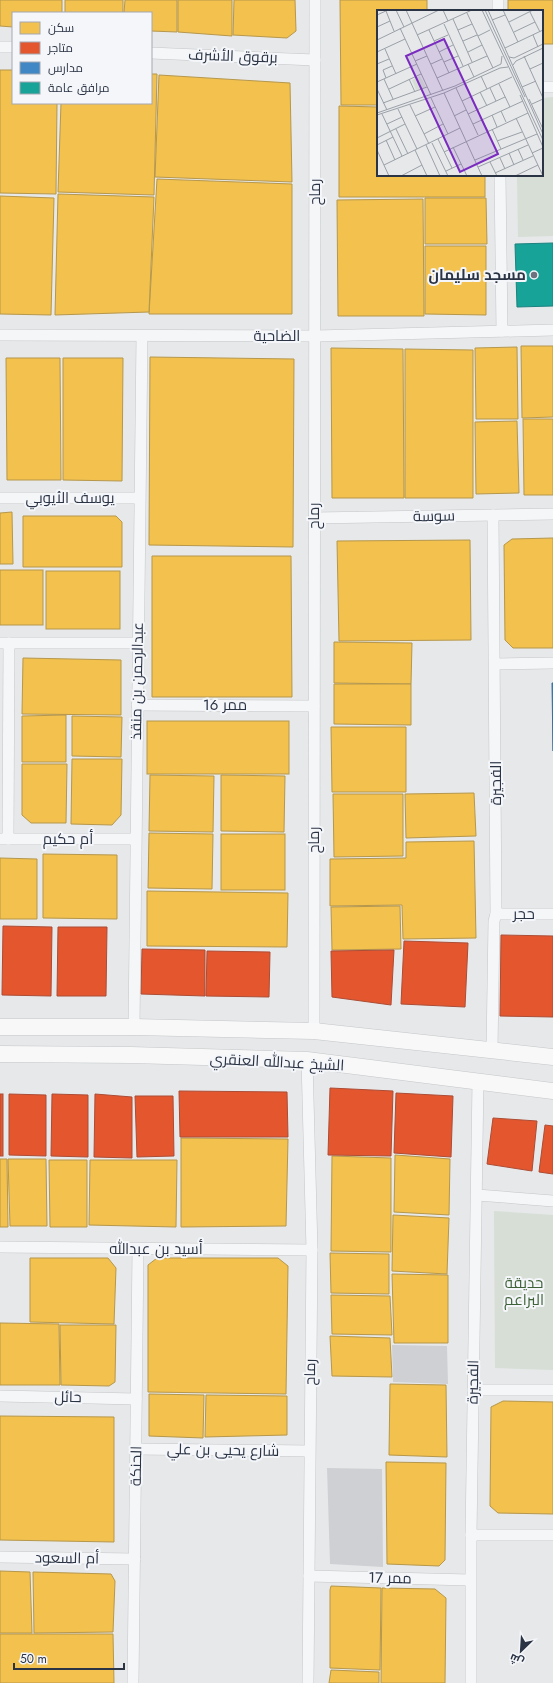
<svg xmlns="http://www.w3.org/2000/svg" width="553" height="1683" font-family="Jost,Cairo,sans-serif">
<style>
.green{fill:#d6ded6}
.homes{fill:#f2c14e;stroke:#b6974b}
.shops{fill:#e4572e;stroke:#ac4c35}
.schools{fill:#3f88c5;stroke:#396f9f}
.public{fill:#17a398;stroke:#1d827f}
.building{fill:#ced0d3}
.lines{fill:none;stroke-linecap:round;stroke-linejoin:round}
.street-casing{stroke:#c4c6c8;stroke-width:12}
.secondary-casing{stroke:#c4c6c8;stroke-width:17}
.street{stroke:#f5f6f7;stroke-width:11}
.secondary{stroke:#f8f8f8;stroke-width:16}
.poi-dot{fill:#6c737f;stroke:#f4f6f9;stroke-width:1.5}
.labels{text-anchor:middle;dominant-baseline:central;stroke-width:4;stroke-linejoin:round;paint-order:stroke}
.street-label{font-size:15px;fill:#2b3445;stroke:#f4f6f9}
.poi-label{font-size:15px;font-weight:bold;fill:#2b3445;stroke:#f4f6f9;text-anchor:end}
.park-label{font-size:15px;fill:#3f6138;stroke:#f4f6f9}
.inset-road{fill:none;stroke:#9ba0a8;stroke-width:1}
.view{fill:#7b2cbf;fill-opacity:0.15;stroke:#7b2cbf;stroke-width:2}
.inset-edge{fill:none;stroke:#2b3445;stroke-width:2}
</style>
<rect width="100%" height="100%" fill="#e6e8ea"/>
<g class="green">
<path d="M553,97V236L518,237L517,175H542V98Z"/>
<path d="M494,1211L553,1215V1370L495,1368Z"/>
</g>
<g class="homes">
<path d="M0,0H62V13H13V27L0,26Z"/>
<rect x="65" y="0" width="58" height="13"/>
<path d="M125,0H177V32L151,31V13H124Z"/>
<path d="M178,0H232V36L178,32Z"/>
<path d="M234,0H295L296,31L287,38L233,35Z"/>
<path d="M340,0H427V11H378V105H341Z"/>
<path d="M508,0H553V44H542V11H508Z"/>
<path d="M0,70H13V103H57L56,194L0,193Z"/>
<path d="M151,74H157L154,195L58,192L61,103H151Z"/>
<path d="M159,75L290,83L292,182L155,177Z"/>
<path d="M339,106L378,107V175H485V197H339Z"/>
<path d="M157,179L292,184V314H149Z"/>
<path d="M58,194L154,197L149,312L55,315Z"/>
<path d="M0,196L54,198L51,315L0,314Z"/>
<path d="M425,198H486L487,244H425Z"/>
<path d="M423,199L424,316H338L337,200Z"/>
<path d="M425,246H486V315L425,314Z"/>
<path d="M521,346H553V417L522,418Z"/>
<path d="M517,347L518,419H476L475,348Z"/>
<path d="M331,348L403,349L404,498H332Z"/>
<path d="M405,349L473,350V498H405Z"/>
<path d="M150,357L294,359L293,547L149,545Z"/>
<path d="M6,358H60L61,480H7Z"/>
<path d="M63,358H123L122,481L63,480Z"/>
<path d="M523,419H553V495H524Z"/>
<path d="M517,421L519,493L476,494L475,422Z"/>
<path d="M12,512L13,564H0V513Z"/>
<path d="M23,516H116L122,522V567H23Z"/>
<path d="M553,538V648H513L505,640L504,545L512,539Z"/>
<path d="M470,540L471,640L339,641L337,541Z"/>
<path d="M152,556H291L292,697H152Z"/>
<rect x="0" y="570" width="43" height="55"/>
<rect x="46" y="571" width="74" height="58"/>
<path d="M334,642L412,643L411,684L334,683Z"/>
<path d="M23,658L121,660V715L22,714Z"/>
<path d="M334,684H411V725L334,724Z"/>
<path d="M66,715V762H22V716Z"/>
<path d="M72,716L122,717L121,757L72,756Z"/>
<rect x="147" y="721" width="142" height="53"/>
<path d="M331,727H406V792H332Z"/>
<path d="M72,759H122L121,815L112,825L71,824Z"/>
<path d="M22,764H67L66,823H31L22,815Z"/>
<path d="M150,775L214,776L213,832L149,831Z"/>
<path d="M221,775L285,776L284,832L221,831Z"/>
<path d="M474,793L476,836L406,838L405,794Z"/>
<path d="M333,794H403V856L334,857Z"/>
<path d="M149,833L213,834L212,889L148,888Z"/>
<rect x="221" y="834" width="64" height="56"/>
<path d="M474,841L476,938L403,939L402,905L330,906V859L406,858V842Z"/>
<path d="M43,854L117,855V919L43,918Z"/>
<path d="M0,858L37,859V919H0Z"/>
<path d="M147,891L288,893L287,947L147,946Z"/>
<path d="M400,906L401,949L332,950L331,907Z"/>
<path d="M181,1138L288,1139L286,1226L181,1227Z"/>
<path d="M395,1155L450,1159L449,1215L394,1212Z"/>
<path d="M332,1156L391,1158V1252L331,1251Z"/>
<path d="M0,1159H7L8,1227H0Z"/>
<path d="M8,1159H46L47,1226H10Z"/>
<path d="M49,1160H87V1227H50Z"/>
<path d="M90,1160H177L176,1227L89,1225Z"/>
<path d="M393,1215L449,1218L447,1274L392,1271Z"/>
<path d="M330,1253L389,1254V1294L331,1293Z"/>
<path d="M30,1258H108L116,1268L114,1324L30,1322Z"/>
<path d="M157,1258H278L288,1266L286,1394L148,1392V1265Z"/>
<path d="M392,1274L448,1275V1343H394Z"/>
<path d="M331,1295L390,1296L392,1335L332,1334Z"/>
<path d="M0,1323L59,1324L60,1385H0Z"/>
<path d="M60,1325H116L115,1382L109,1386L61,1385Z"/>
<path d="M330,1336L390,1338L392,1377L332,1376Z"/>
<path d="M390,1384L446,1385L447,1457L389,1455Z"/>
<path d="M149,1394L204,1395L203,1438L149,1436Z"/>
<path d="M206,1395L287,1396V1435L205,1437Z"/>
<path d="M503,1401L553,1402V1514L498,1513L490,1506L491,1407Z"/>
<path d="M0,1416L114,1417V1542L0,1540Z"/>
<path d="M386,1462L446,1463L445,1560L439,1566L387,1564Z"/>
<path d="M0,1571L30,1572L32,1633H0Z"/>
<path d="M33,1572L111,1574L115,1581L113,1632L34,1633Z"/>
<path d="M331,1586L381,1588L380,1670L330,1668V1590Z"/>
<path d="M382,1588L435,1589L446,1598L445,1683H381Z"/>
<path d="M0,1634H113L114,1683H0Z"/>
<path d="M331,1670L379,1672V1683H329Z"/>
</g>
<g class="shops">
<path d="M3,926L52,927L51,996L2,995Z"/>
<path d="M58,927H107L106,996H57Z"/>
<path d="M501,935L553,936V1017L500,1016Z"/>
<path d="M404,941L468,943L465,1007L401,1004Z"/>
<path d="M142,949L205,950V996L141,994Z"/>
<path d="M394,950L391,1005L332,997L331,951Z"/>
<path d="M207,951L270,952L269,997L206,996Z"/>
<path d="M330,1088L393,1091L391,1156L328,1155Z"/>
<path d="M179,1091L287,1092L288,1137H180Z"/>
<path d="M396,1093L453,1096L451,1157L394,1153Z"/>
<rect x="0" y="1094" width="3" height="62"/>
<path d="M9,1094L46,1095V1156L9,1155Z"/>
<path d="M52,1094L88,1095V1157L51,1156Z"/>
<path d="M95,1094L132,1097V1158L94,1157Z"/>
<path d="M135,1096H173L174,1156L137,1157Z"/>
<path d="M493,1118L537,1121L532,1171L487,1164Z"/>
<path d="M545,1125L553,1126V1174L539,1172Z"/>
</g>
<path class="schools" d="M552,683H553V751Z"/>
<path class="public" d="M553,243V306L517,307L515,244Z"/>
<g class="building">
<path d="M392,1345L447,1346L448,1384L393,1382Z"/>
<path d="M327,1468L382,1469L383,1567L330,1564Z"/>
</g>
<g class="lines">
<defs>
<g id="street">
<path d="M498,0V11"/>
<path d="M0,47H13"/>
<path d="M151,53L315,60"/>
<path d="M542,87H553"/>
<path d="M500,175L502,331"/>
<path d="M0,335L315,336L553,330"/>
<path d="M0,498H139"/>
<path d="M314,518L553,514"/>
<path d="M0,643H137"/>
<path d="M495,664L553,663"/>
<path d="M137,705L314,706"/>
<path d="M0,839H135"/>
<path d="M8,839L9,643"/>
<path d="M496,914H553"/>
<path d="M134,1027L142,336"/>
<path d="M314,1031L315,0"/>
<path d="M492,1050L494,921L496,914L493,515"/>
<path d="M307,1060L312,1250L308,1683"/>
<path d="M477,1195L553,1201"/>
<path d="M0,1247L312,1250"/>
<path d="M473,1390H553"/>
<path d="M0,1396L136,1399"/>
<path d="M137,1449L309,1451"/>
<path d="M471,1535H553"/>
<path d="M0,1557L135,1559"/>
<path d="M309,1576L470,1580"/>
<path d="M133,1683L138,1250"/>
<path d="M471,1683V1535L478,1081"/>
</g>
<g id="secondary">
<path d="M0,1027H134L314,1031L553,1057"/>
<path d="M0,1054L131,1055L307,1060L553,1091"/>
</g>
</defs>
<use href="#street" class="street-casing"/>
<use href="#secondary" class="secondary-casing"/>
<use href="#street" class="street"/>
<use href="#secondary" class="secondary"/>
</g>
<circle class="poi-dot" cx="534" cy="275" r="4"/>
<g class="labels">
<g class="street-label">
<text transform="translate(233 56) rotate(2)">برقوق الأشرف</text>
<text transform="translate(315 192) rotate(-90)">رماح</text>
<text x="277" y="336">الضاحية</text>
<text x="70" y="498">يوسف الأيوبي</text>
<text transform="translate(314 516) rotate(-90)">رماح</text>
<text transform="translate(434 516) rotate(-1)">سوسة</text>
<text transform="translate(137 681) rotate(-89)">عبدالرحمن بن منقذ</text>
<text x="225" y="705">ممر 16</text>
<text transform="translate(496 783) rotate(-90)">الفجيرة</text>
<text x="68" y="839">أم حكيم</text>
<text transform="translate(314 840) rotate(-90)">رماح</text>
<text x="524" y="914">حجر</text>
<text transform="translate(277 1062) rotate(3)">الشيخ عبدالله العنقري</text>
<text x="156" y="1249">أسيد بن عبدالله</text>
<text transform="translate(310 1372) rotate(-89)">رماح</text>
<text transform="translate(473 1382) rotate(-89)">الفجيرة</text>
<text transform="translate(68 1397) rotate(1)">حائل</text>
<text transform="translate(223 1450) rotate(1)">شارع يحيى بن علي</text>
<text transform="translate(136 1466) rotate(-89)">الحنكة</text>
<text transform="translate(67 1558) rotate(1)">أم السعود</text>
<text transform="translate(390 1578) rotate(1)">ممر 17</text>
</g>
<g class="poi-label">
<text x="526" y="275">مسجد سليمان</text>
</g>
<g class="park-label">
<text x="524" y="1283">حديقة<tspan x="524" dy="17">البراعم</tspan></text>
</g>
</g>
<g transform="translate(377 10)">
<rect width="166" height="166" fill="#e6e8ea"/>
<path d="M43,66L49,77L39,80L35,70Z" fill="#d6ded6"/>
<path class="inset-road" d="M19,0L27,17M29,0L66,81M66,0L71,11M105,0L166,130M108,0L148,87M111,0L166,124M126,0L141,32M9,1L17,21M153,2L163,22M90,3L116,58M0,5L11,0M76,9L95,52M115,10L128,5M132,12L156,0M67,14L86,56M0,17L13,11M23,18L54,85M52,20L72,63M81,20L95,14M137,22L158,12M40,25L95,0M156,25L161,37M101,26L113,20M0,30L62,0M57,31L71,25M86,31L100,25M128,38L166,20M8,39L19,64M0,42L28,29M62,42L76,35M91,42L105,35M147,46L166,88M132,47L137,48L166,34M38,51L50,46M67,52L81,46M0,54L12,49M54,54L65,49M91,54L97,67M136,55L139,51L166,38M153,59L166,53M104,66L110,79M9,68L6,60L15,56M60,68L110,46M7,69L16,89M32,69L38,82M0,72L40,54M122,74L133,97M145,77L159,71M79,78L101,125M113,78L119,91M0,79L10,100M12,79L44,64M103,82L110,96M67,83L105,166M143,85L166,137M94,87L100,100M54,88L71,124M152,89L166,119M85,91L135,67M6,93L50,77M155,94L166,89M33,95L52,134M21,99L40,139M124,101L129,112M0,103L78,76L124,54L125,46M5,104L25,146M91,104L128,87M0,105L67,83L123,58L131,57M115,105L120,117M38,106L58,97M77,106L89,100M139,108L166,166M105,110L111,121M10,114L25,107M96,114L146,91M19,119L31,144M115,119L124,139M47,124L66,114M0,128L28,114M61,129L75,158M9,130L18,150M120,131L145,122M55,133L71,166M0,135L16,127M49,135L63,166M76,137L90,166M141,139L146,150M0,140L12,166M38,140L50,166M67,142L151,103M132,143L137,155M155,143L166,138M123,148L128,159M98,150L160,124M113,152L120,166M7,155L83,118M101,157L151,135M69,161L84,154M118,163L156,146M24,166L45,155M138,166L161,155"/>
<path class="view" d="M67,29L121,144L83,162L29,46Z"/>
<rect width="166" height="166" class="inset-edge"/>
</g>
<rect x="12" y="12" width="140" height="92" fill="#f4f6f9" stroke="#a4a8b1"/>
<rect x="20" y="22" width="20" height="12" fill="#f2c14e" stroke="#a4a8b1"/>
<text x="48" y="32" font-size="12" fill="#2b3445">سكن</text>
<rect x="20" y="42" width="20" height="12" fill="#e4572e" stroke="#a4a8b1"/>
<text x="48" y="52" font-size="12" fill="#2b3445">متاجر</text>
<rect x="20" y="62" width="20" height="12" fill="#3f88c5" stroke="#a4a8b1"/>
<text x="48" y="72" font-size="12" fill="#2b3445">مدارس</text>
<rect x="20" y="82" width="20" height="12" fill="#17a398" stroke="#a4a8b1"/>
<text x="48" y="92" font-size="12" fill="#2b3445">مرافق عامة</text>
<g transform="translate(521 1651) rotate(205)" stroke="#f4f6f9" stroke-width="3" paint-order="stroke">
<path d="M0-3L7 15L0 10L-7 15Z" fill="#2b3445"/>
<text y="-6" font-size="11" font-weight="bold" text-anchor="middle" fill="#2b3445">ش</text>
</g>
<path d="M14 1663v6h110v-6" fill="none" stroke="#2b3445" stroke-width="2"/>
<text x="20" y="1663" font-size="12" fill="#2b3445" stroke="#f4f6f9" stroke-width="3" paint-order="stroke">50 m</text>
</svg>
